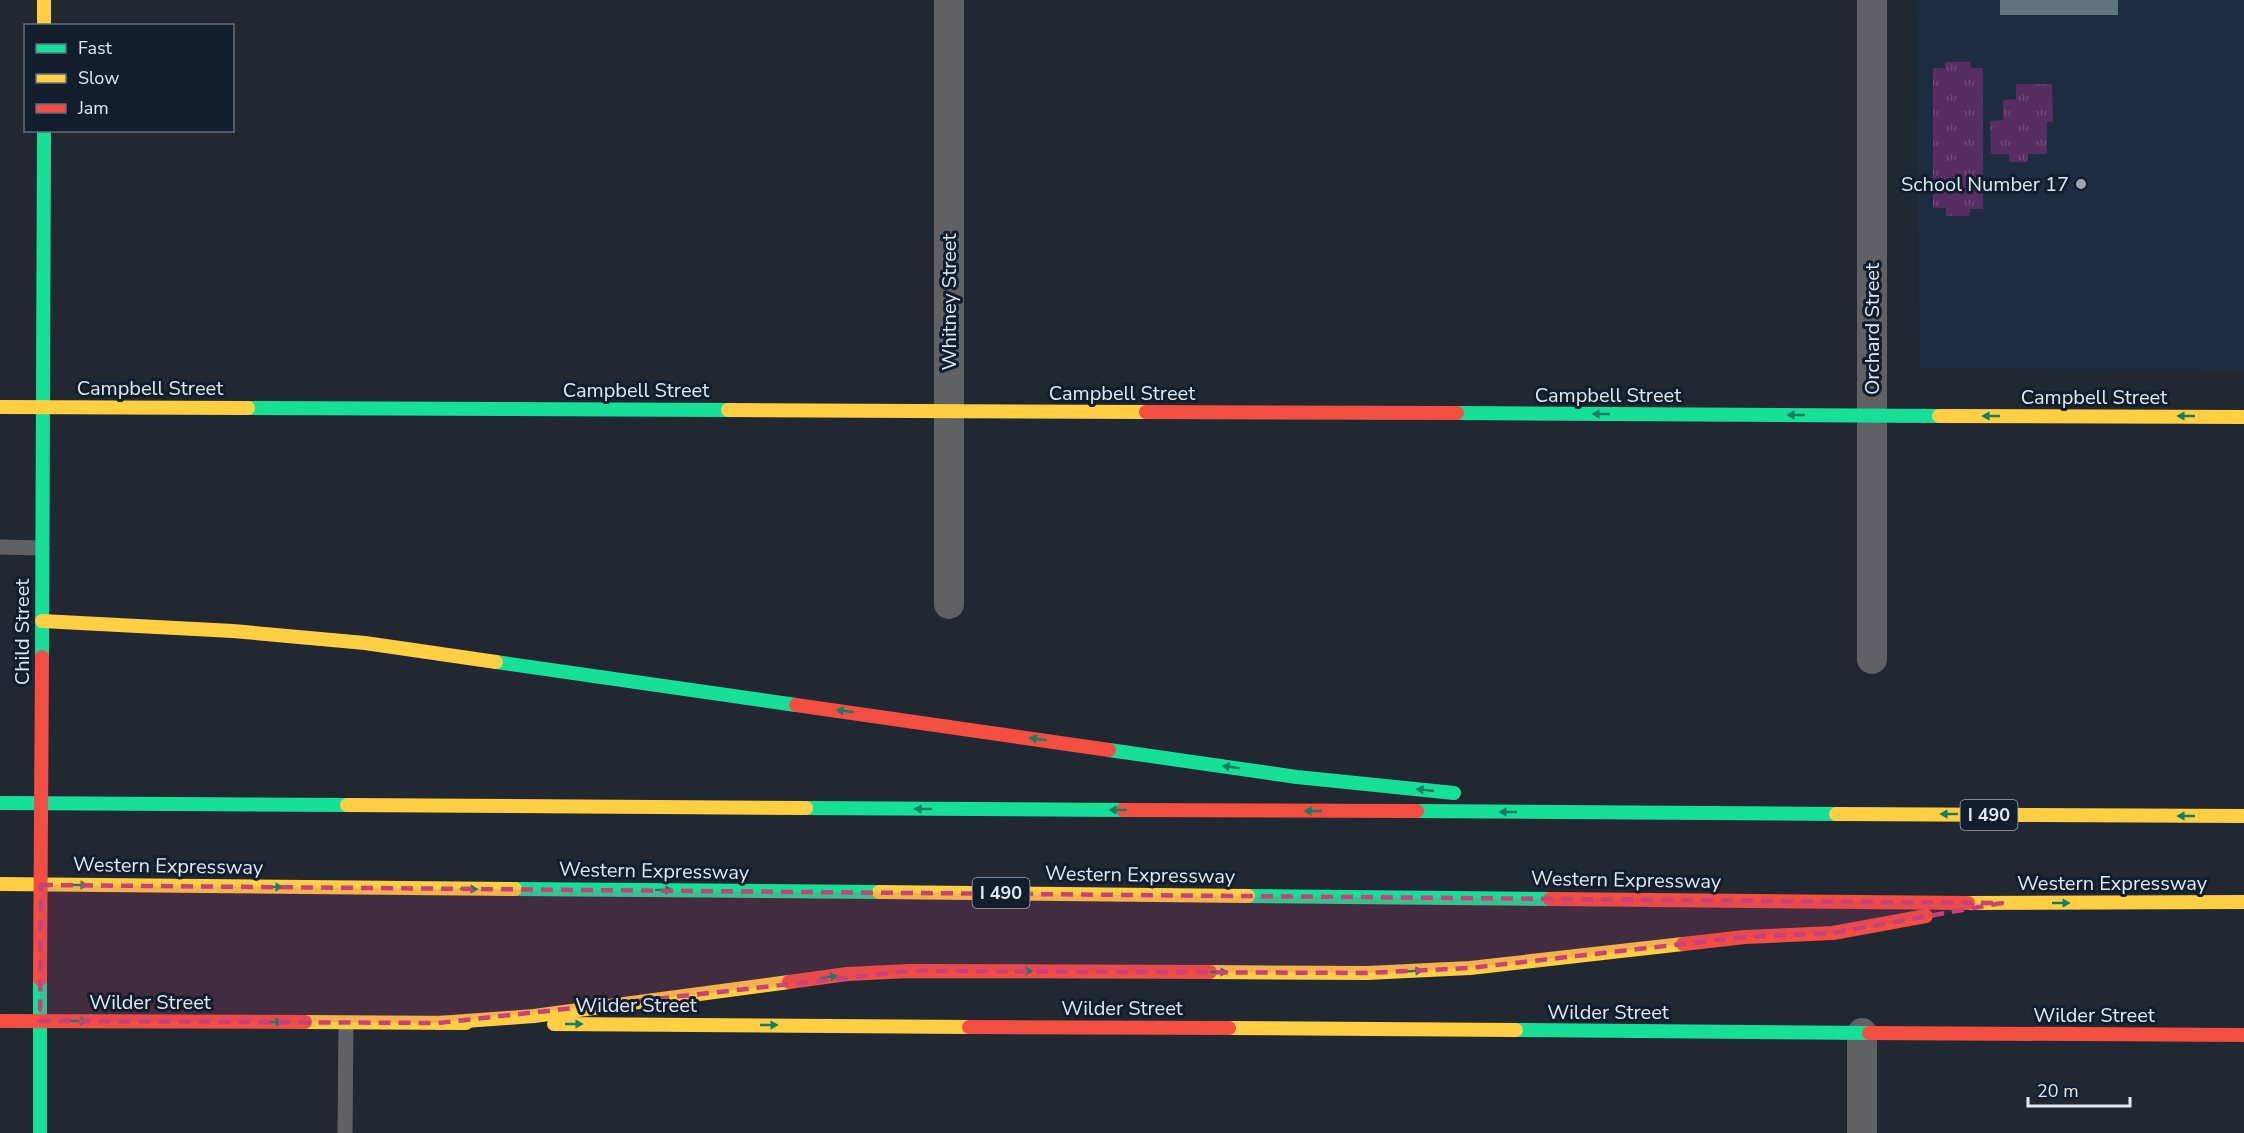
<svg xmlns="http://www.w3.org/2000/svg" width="2244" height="1133" font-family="'Nunito Sans',sans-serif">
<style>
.built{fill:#1e2c41}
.grass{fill:url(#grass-tufts)}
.building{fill:#5c7581}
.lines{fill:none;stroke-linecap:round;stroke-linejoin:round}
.lane{stroke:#606165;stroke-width:15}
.street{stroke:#606165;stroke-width:30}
.fast{stroke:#16e098;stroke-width:14}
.slow{stroke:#ffcf43;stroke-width:14}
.jam{stroke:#f24e42;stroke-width:14}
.jam-bridge{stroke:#f24e42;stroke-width:14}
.oneway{fill:#147f63}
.marked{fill:#c84279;fill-opacity:0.2;stroke:#c84279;stroke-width:4.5;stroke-dasharray:12 8;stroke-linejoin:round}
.poi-dot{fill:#9ca5af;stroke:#121e2e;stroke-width:2}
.labels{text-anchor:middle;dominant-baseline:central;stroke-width:6;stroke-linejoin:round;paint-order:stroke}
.shield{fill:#121e2e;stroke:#a2abb8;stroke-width:1.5}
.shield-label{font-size:18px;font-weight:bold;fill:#dfe8f3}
.poi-label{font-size:20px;fill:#dfe8f3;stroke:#121e2e;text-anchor:end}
.street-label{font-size:20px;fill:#dfe8f3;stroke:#121e2e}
</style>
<defs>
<pattern id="grass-tufts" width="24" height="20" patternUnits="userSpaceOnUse" patternTransform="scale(1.5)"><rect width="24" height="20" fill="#572e61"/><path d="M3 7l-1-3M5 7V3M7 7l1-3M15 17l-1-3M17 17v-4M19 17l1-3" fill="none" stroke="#6f4c78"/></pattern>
</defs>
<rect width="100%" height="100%" fill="#212832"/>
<path class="built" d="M1917,0H2244V370L1919,368Z"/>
<g class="grass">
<path d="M1945,62H1970L1971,68H1983V209H1970L1969,216H1946V208H1933V68H1945Z"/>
<path d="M2016,84H2052L2053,122H2047V154H2028L2027,162H2009V154H1991L1990,121L2003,120V100L2016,99Z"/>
</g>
<rect class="building" x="2000" y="0" width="118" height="15"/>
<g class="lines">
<g class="lane">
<path d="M0,547L42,548"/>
<path d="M345,1133L346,1023"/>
</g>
<g class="street">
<path d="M1872,0V659"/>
<path d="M949,604V0"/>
<path d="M1862,1033V1133"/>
</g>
<g class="fast">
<path d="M248,408L728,410"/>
<path d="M1457,413L1939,416"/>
<path d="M42,657L44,130"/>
<path d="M496,662L796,705"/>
<path d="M1109,750L1297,777L1454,793"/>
<path d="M0,803L347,805"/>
<path d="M806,808L1123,810"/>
<path d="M1417,811L1836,814"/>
<path d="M515,889L879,892"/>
<path d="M1248,896L1550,899"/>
<path d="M40,979V1133"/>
<path d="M1516,1030L1869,1033"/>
</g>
<g class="slow">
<path d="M44,0V26"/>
<path d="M0,407L248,408"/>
<path d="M728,410L1146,412"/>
<path d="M1939,416L2244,417"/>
<path d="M42,621L233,631L365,643L496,662"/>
<path d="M347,805L806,808"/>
<path d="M1836,814L2244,816"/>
<path d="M0,884L515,889"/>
<path d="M879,892L1248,896"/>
<path d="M1968,903L2244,902"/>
<path d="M1210,972L1367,973L1470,968L1683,944"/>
<path d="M305,1022L466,1023"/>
<path d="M438,1023L534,1016L789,982"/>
<path d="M554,1024L969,1027"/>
<path d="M1229,1028L1516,1030"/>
</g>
<g class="jam">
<path d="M1146,412L1457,413"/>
<path d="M796,705L1109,750"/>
<path d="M1123,810L1417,811"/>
<path d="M1550,899L1968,903"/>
<path d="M1683,944L1745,937L1833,933L1926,916"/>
<path d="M789,982L847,974L909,971L1210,972"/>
<path d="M0,1021L305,1022"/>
<path d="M969,1027L1229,1028"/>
<path d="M1869,1033L2244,1035"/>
</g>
<path class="jam-bridge" d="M40,979L42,657"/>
</g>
<defs><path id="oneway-solid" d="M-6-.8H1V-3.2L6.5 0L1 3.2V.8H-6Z" transform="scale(1.5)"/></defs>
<g class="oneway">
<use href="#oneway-solid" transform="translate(1601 414) rotate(-180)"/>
<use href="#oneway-solid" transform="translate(1796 415) rotate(-180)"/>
<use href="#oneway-solid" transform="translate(1991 416) rotate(-180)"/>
<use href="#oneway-solid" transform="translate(2186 416) rotate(-180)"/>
<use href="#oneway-solid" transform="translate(845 711) rotate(-172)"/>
<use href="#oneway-solid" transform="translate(1038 739) rotate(-172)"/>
<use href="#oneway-solid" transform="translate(1231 767) rotate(-172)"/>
<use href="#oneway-solid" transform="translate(1425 790) rotate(-174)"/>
<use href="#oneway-solid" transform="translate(923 809) rotate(-180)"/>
<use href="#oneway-solid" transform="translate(1118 810) rotate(-180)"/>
<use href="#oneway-solid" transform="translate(1313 811) rotate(-180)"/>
<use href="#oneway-solid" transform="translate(1508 812) rotate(-180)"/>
<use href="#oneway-solid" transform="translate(1949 814) rotate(-180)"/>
<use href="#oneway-solid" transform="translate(2186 816) rotate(-180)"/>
<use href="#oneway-solid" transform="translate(79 885) rotate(1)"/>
<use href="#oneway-solid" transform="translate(274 887) rotate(1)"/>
<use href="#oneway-solid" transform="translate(469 889) rotate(1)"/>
<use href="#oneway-solid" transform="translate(664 890) rotate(1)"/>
<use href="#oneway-solid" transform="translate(2061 903)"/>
<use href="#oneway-solid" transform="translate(1024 971)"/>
<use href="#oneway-solid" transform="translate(1414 971) rotate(-3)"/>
<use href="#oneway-solid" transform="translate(1219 972)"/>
<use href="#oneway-solid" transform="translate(829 977) rotate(-8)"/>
<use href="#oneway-solid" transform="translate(79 1021)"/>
<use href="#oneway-solid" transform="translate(274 1022)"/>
<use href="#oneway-solid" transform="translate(574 1024)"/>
<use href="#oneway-solid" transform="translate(769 1025)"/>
</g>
<path class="marked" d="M41,885L2002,903L1833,933L1745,937L1470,968L1367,973L909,971L438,1023L40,1021Z"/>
<circle class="poi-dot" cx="2081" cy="184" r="6"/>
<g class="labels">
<g class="shield">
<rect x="1960.5" y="800" width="57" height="30" rx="4.5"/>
<rect x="972.5" y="878" width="57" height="30" rx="4.5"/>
</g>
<g class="shield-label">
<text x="1989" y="815">I 490</text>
<text x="1001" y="893">I 490</text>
</g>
<g class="poi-label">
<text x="2069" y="184">School Number 17</text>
</g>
<g class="street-label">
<text transform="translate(949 302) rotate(-90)">Whitney Street</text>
<text transform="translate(1872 329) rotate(-90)">Orchard Street</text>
<text x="150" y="388">Campbell Street</text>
<text x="636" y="390">Campbell Street</text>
<text x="1122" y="393">Campbell Street</text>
<text x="1608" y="395">Campbell Street</text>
<text x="2094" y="397">Campbell Street</text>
<text transform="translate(22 632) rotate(-90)">Child Street</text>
<text transform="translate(168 866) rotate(1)">Western Expressway</text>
<text transform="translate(654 871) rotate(1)">Western Expressway</text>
<text transform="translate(1140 875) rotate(1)">Western Expressway</text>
<text transform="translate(1626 880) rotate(1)">Western Expressway</text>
<text x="2112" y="883">Western Expressway</text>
<text x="150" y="1002">Wilder Street</text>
<text x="636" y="1005">Wilder Street</text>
<text x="1122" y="1008">Wilder Street</text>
<text x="1608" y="1012">Wilder Street</text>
<text x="2094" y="1015">Wilder Street</text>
</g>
</g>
<rect x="24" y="24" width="210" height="108" fill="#121e2e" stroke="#646f7d" stroke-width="1.5"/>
<rect x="36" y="44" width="30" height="9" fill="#16e098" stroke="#646f7d" stroke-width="1.5"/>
<text x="78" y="54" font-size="18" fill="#dfe8f3">Fast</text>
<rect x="36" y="74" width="30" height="9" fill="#ffcf43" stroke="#646f7d" stroke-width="1.5"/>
<text x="78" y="84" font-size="18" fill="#dfe8f3">Slow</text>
<rect x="36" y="104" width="30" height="9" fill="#f24e42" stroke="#646f7d" stroke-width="1.5"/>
<text x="78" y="114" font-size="18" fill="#dfe8f3">Jam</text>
<path d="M2028 1097v9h102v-9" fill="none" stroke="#dfe8f3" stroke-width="3"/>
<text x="2037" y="1097" font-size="18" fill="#dfe8f3" stroke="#121e2e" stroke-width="4.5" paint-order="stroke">20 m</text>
</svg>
